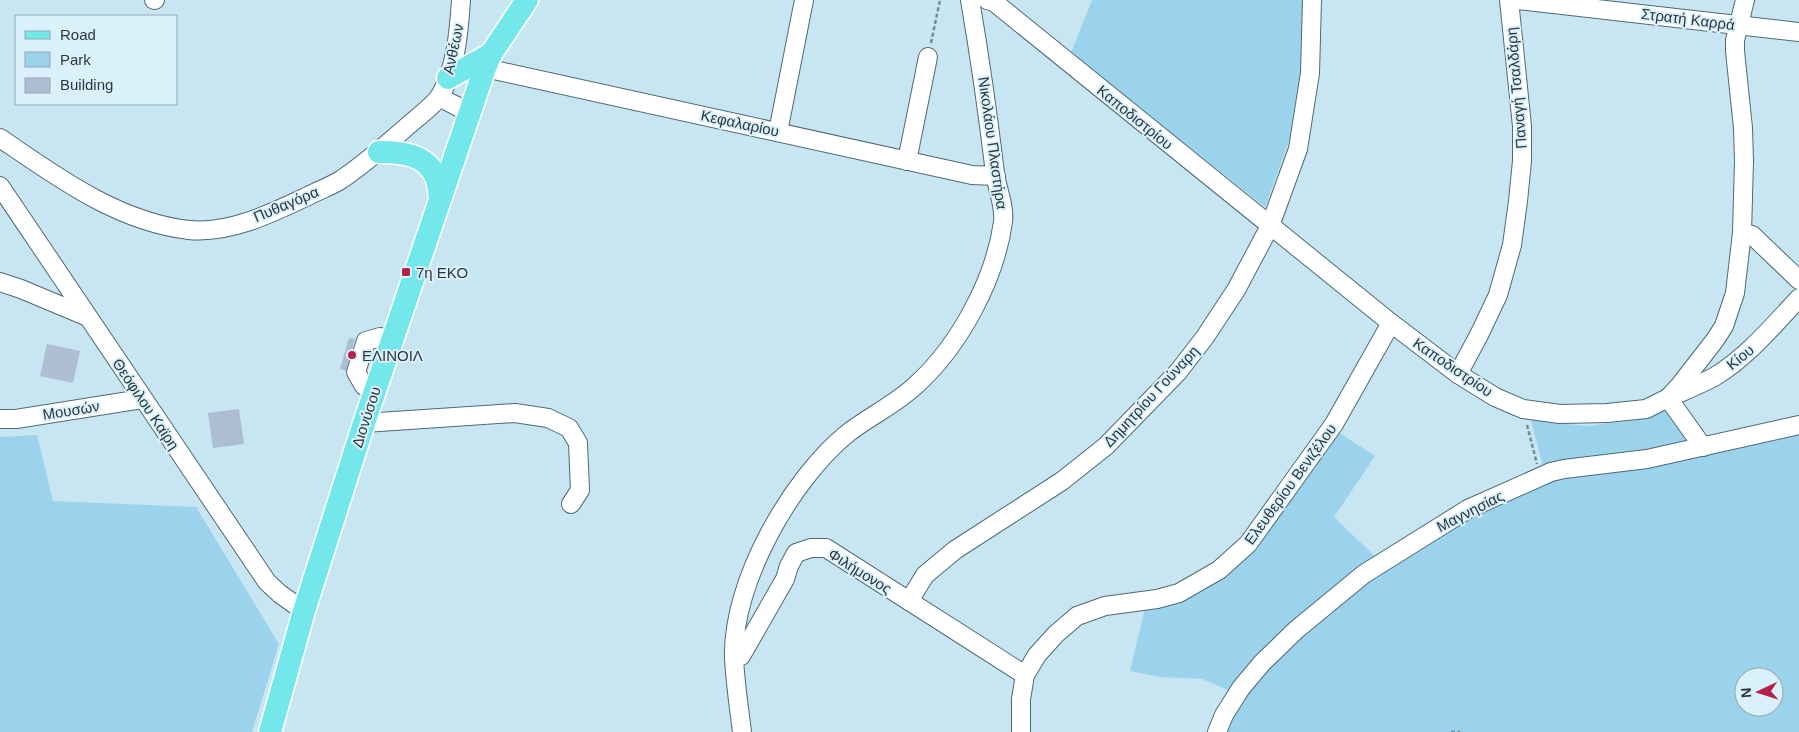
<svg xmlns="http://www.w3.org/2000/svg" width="1799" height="732" font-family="Helvetica,sans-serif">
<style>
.green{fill:#9bd3ec;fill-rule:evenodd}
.building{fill:#adbdd3}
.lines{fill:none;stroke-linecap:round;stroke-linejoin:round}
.minor-casing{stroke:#4f6975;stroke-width:20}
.major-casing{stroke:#fff;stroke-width:25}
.path{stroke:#768992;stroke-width:2.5;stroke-dasharray:4 2.5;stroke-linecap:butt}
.minor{stroke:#fff;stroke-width:18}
.major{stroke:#74e7eb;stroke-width:22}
.poi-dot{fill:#b32248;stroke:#daf1fc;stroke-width:2}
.labels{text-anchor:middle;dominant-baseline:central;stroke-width:4;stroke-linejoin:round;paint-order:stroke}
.street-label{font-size:15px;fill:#2c373c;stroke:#daf1fc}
.poi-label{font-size:15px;fill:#2c373c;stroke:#daf1fc;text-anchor:start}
</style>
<rect width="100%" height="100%" fill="#c8e5f2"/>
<g class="green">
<path d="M1092,0H1302L1301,69L1293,130L1265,207L1071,53Z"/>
<path d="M1666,408L1699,457L1799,431V732H1225L1242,696L1202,679L1160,677L1130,671L1145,608L1246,555L1273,525L1338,432L1375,456L1334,517L1388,569L1433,543L1440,529L1547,482L1531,420L1587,426L1633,420ZM1744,677H1774V707H1744Z"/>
<path d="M37,435L53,501L196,507L279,644L252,732H0V437Z"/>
</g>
<g class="building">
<path d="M349,338L355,339L346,371L340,369Z"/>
<path d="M47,344L80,351L73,383L40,376Z"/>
<path d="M239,409L244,444L213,448L208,413Z"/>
</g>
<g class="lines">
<defs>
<g id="minor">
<path d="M154,0H155"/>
<path d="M987,0L994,2L1391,323L1458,374L1495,397L1523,409L1560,414L1607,413L1646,409L1668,398L1680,385L1715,340L1724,326L1735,293L1742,233L1744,161L1743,128L1735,51V40L1745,0"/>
<path d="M1518,0L1799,32"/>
<path d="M485,68L972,175L996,176"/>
<path d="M439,97L470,113"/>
<path d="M778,132L804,0"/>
<path d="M0,138C57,177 118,222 189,230C230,234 272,213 308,196C319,190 332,186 342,179C366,163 388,143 410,124C419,116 433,106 440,96C456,68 459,31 461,0"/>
<path d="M907,161L928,57"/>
<path d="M0,186L267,582L280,594L304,611"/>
<path d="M1742,233L1752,235L1799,280"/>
<path d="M0,282L21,289L88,317"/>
<path d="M1458,374L1479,335L1498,295L1512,245L1518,201L1522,161V126L1509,0"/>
<path d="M364,386L356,372L366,341L380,337"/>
<path d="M0,419H16L142,399"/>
<path d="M364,423L515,413L548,418L569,428L578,443L580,490L571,504"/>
<path d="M1703,447L1668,398C1684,391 1699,385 1714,377C1747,357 1773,326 1799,298"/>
<path d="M909,601L925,575L955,550L1062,481L1106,446L1178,372L1205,337L1236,290L1270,226L1298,149L1310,73L1312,0"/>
<path d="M734,657L741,656L785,579L789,566L796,553L811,548H826L1025,675"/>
<path d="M742,732C739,707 735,682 734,657C732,583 791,479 848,433C870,416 896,404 916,385C959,346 995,280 1003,222C1005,206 997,189 995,173C988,115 980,58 970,0"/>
<path d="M1021,732V699L1025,675L1037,655L1056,634L1077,616L1105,606L1157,599L1179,593L1219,570L1248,544L1334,424L1391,323"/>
<path d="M1217,732L1224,715L1241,688L1262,663L1296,630L1364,574L1468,509L1551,472L1564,469L1647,459L1799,425"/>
</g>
<g id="major">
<path d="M448,78L491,54"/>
<path d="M379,152C401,152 426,154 436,177C439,184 439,193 440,200"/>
<path d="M270,732L304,611L364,423L485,68L491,54L527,0"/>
</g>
</defs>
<use href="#minor" class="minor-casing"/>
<use href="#major" class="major-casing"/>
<g class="path">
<path d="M931,43L940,0"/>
<path d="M1527,425L1537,464"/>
<path d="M1451,732H1460"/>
</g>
<use href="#minor" class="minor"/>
<use href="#major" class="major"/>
</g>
<g class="poi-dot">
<rect x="401" y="267" width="10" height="10" rx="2.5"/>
<circle cx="352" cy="355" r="5"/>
</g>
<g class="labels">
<g class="street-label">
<text transform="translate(1688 19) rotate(7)">Στρατή Καρρά</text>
<text transform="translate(453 49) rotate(-78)">Ανθέων</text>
<text transform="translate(1516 88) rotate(-95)">Παναγή Τσαλδάρη</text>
<text transform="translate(1135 117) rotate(39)">Καποδιστρίου</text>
<text transform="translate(740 123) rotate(12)">Κεφαλαρίου</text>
<text transform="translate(993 143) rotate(82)">Νικολάου Πλαστήρα</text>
<text transform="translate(286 204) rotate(-23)">Πυθαγόρα</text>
<text transform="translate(1740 357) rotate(-39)">Κίου</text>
<text transform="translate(1453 367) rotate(34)">Καποδιστρίου</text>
<text transform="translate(1151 396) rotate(-47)">Δημητρίου Γούναρη</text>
<text transform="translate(146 404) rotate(56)">Θεόφιλου Καϊρη</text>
<text transform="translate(71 410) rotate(-9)">Μουσών</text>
<text transform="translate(366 417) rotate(-72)">Διονύσου</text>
<text transform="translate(1290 484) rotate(-54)">Ελευθερίου Βενιζέλου</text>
<text transform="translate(1470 511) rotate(-27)">Μαγνησίας</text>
<text transform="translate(860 571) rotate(32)">Φιλήμονος</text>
</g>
<g class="poi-label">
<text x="416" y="272">7η ΕΚΟ</text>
<text x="362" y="355">ΕΛΙΝΟΙΛ</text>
</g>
</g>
<rect x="15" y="15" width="162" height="90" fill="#daf1fc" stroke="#94a7af"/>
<rect x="25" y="31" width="25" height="8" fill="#74e7eb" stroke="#94a7af"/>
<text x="60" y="40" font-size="15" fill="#2c373c">Road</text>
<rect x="25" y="52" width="25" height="15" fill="#9bd3ec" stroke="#94a7af"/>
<text x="60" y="65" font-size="15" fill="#2c373c">Park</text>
<rect x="25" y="78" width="25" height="15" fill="#adbdd3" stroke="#94a7af"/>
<text x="60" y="90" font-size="15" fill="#2c373c">Building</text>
<g transform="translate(1759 692) rotate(266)"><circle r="24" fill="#daf1fc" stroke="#94a7af"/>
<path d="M0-4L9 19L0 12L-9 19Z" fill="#b32248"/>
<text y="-8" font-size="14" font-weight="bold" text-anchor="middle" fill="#2c373c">N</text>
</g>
</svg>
